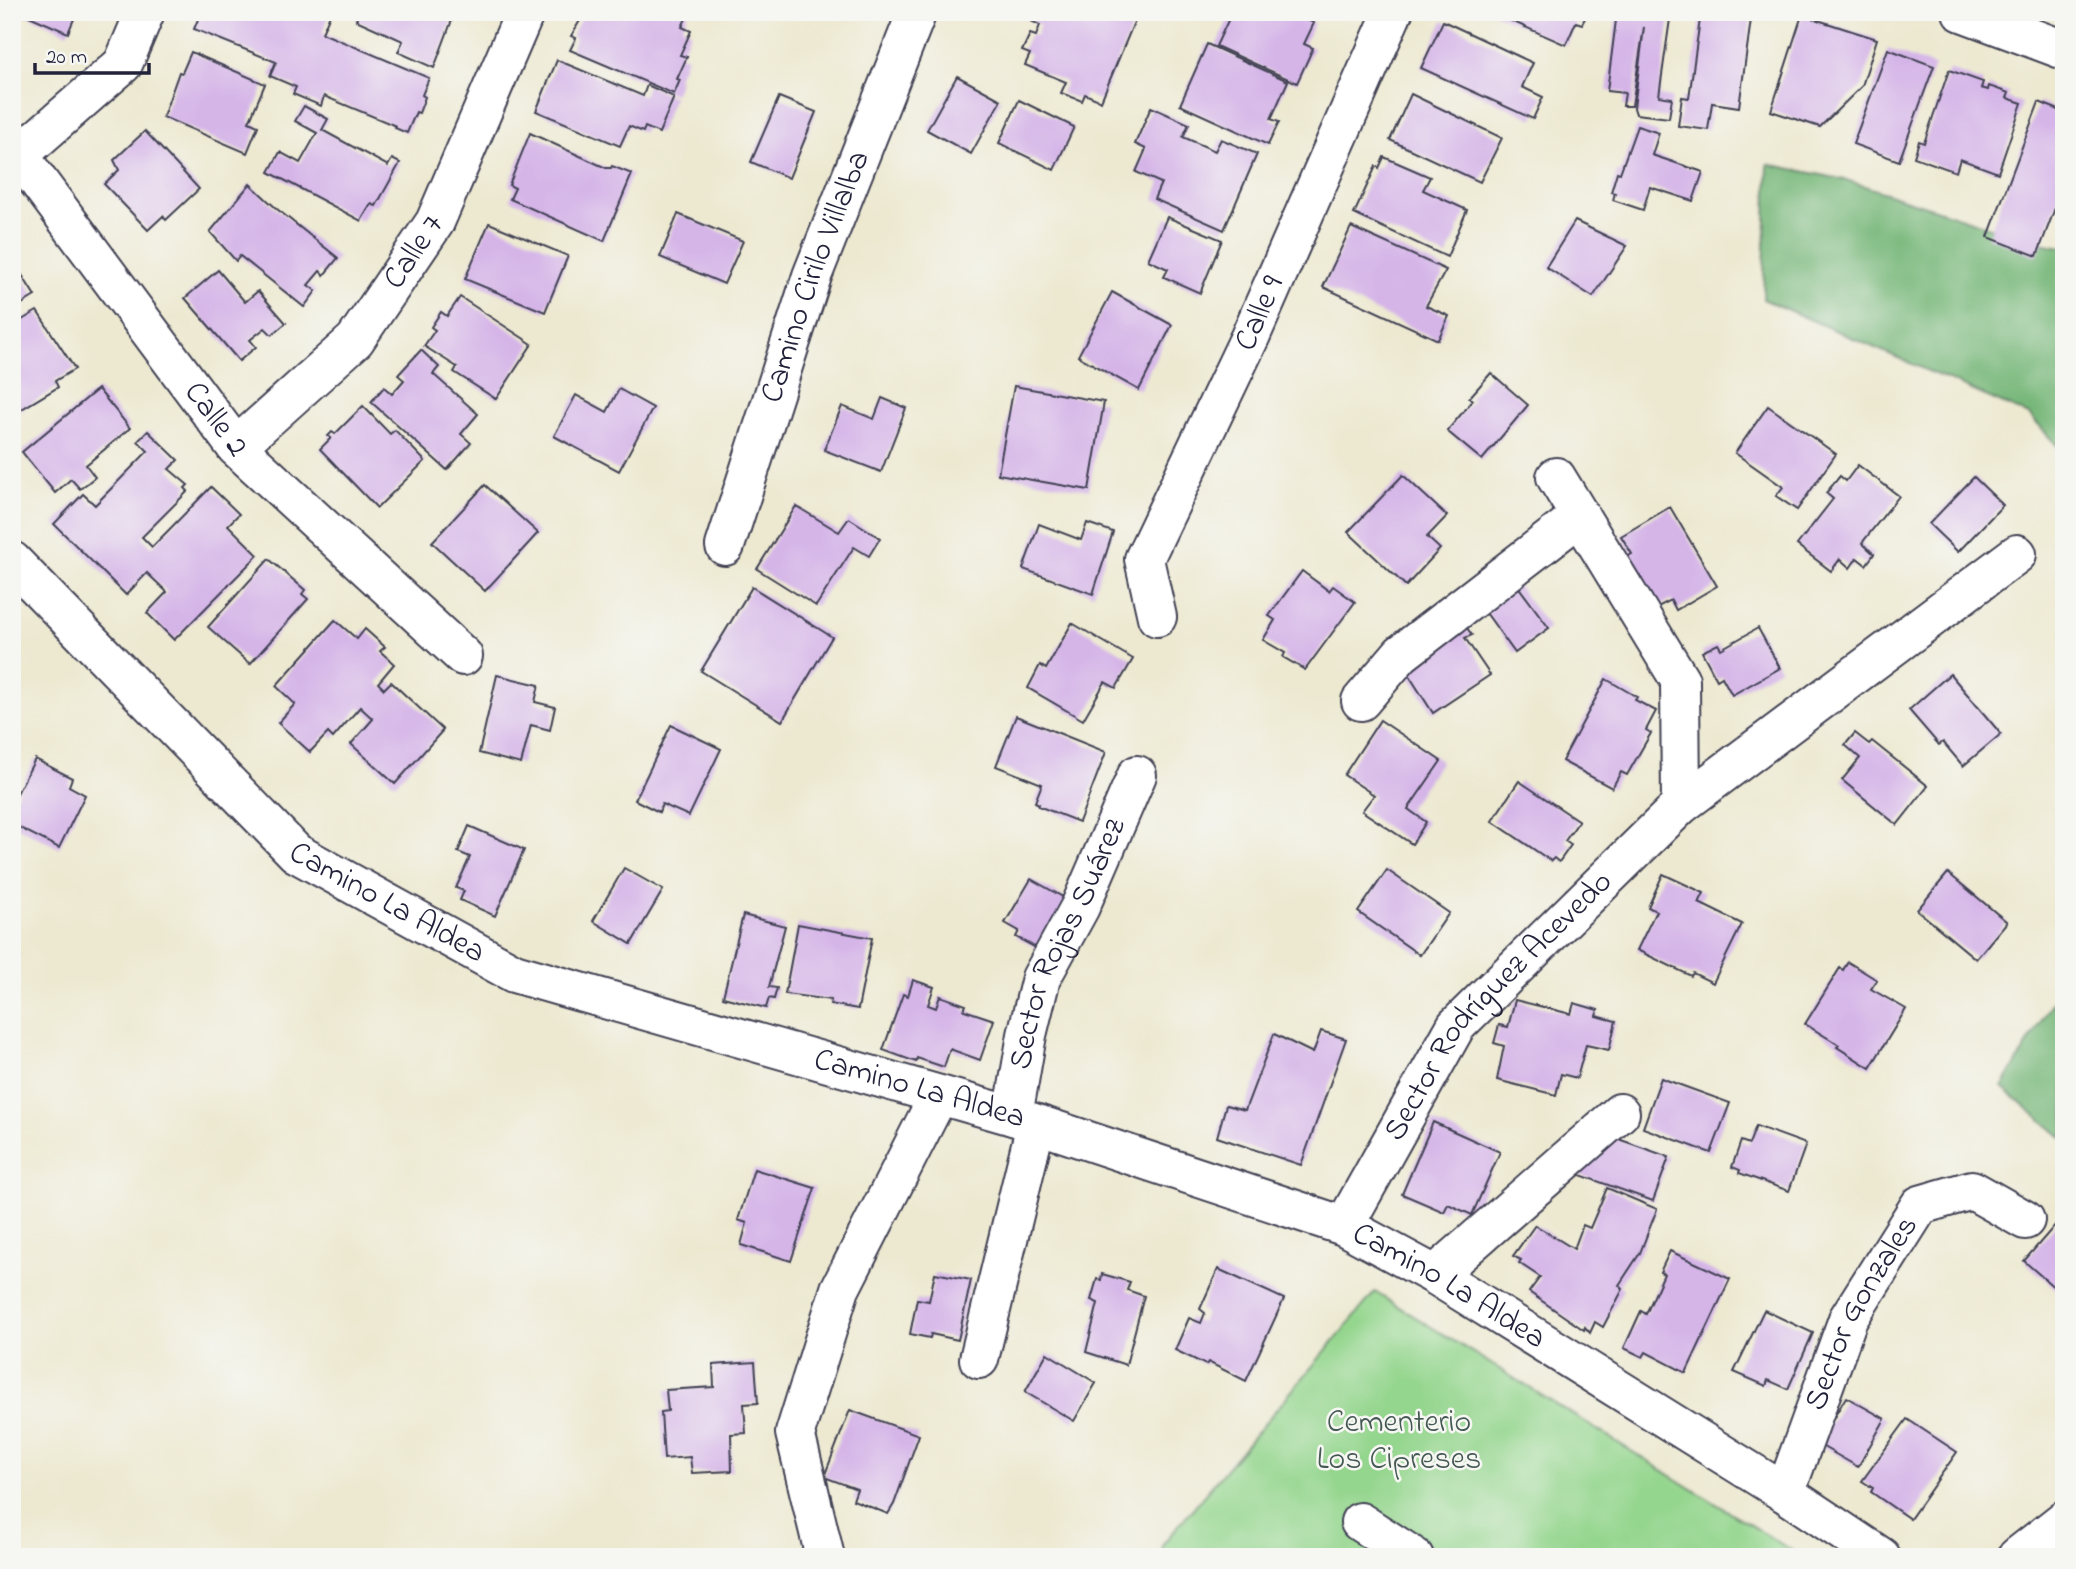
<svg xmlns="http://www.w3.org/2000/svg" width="2076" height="1569" font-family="'Indie Flower',sans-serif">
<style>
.green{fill:#94d68e;stroke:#5b7c64;stroke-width:2}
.forest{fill:#77b779;stroke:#4c6c5a;stroke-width:2}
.building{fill:#d5b5e8}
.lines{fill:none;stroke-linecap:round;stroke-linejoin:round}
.minor-casing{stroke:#404052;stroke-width:42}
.minor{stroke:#fff;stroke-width:38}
.labels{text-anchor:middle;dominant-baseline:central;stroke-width:5;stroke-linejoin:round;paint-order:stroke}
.street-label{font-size:32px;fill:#22223b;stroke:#f6f6f2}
.park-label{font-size:32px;fill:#445854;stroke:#f6f6f2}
</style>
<rect width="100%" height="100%" fill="#f6f6f2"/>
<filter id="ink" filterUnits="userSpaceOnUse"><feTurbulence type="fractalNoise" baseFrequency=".0143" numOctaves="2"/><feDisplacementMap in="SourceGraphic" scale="14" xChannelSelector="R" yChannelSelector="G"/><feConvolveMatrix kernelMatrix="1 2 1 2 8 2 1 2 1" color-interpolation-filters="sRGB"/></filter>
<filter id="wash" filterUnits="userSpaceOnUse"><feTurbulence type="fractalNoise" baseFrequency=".00686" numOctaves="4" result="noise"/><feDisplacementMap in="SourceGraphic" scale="28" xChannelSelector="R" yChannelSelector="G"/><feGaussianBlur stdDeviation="1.57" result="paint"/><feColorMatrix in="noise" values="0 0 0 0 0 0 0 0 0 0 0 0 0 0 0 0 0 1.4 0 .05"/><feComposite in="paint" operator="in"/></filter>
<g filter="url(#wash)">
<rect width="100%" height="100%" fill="#ede9d1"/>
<path class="green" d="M1375,1292L1802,1557H1162L1163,1544Z"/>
<g class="forest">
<path d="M1768,164L1846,180L2039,243L2064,247V453L2029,415L1763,299Z"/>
<path d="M2064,983V1139L2002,1087Z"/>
</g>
<g id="blocks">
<g class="building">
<path d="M20,12H77L68,33Z"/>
<path d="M201,12H331L322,33L429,78L422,95L425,97L419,113L416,112L407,133L395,128L396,126L324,96L321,106L293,94L296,87L270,76L276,62L194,29Z"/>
<path d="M359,12H455L434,68L398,52L403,41L356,20Z"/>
<path d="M585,12H689L682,27L691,31L680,55L687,57L677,79L680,80L674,94L570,50L576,38L571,36Z"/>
<path d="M1035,12H1116L1135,20L1101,101L1085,94L1082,101L1061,93L1066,82L1025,65L1030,54L1022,51L1030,34L1036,36L1040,25L1031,21Z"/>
<path d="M1232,12H1290L1314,23L1304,44L1313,48L1297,83L1216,46Z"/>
<path d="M1491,12H1588L1582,24L1576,22L1566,45Z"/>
<path d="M1617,12H1671L1659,96L1672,98L1669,118L1636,114L1634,108L1644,27L1632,106H1623L1625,93L1607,91Z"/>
<path d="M1701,12H1752L1739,107L1712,103L1708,130L1678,126L1682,97L1689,98Z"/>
<path d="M1802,15L1877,39L1862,86L1820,127L1771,111Z"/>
<path d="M1443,21L1533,63L1522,87L1543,97L1533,119L1421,68Z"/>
<path d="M1207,44L1288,81L1271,119L1279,122L1268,145L1180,105Z"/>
<path d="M1888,49L1934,66L1899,161L1853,144Z"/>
<path d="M191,52L265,84L249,122L258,126L247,153L163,117L179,72L182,73Z"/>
<path d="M557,60L643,96L647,85L674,97L659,133L645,127L643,132L629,126L620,146L536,111Z"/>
<path d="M1949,70L1983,82L1981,88L1988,90L1989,86L2009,93L2007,98L2022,103L1998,173L1960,159L1956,172L1914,157L1919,141L1924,143Z"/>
<path d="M957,76L1001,100L971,154L927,130Z"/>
<path d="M1411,94L1502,138L1480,182L1390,140Z"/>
<path d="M779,97L816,112L789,178L751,162Z"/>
<path d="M1019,100L1074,127L1054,170L999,143Z"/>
<path d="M2039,102L2064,112V184L2037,256L1988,237Z"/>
<path d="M304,106L328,119L322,130L388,166L392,159L400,163L376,206L371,204L361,221L269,172L280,152L300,163L317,133L295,121Z"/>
<path d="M1151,107L1189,124L1183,137L1215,151L1221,139L1257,154L1224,230L1154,199L1161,183L1136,172L1146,149L1135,144Z"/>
<path d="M1637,126L1659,133L1652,155L1703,172L1693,201L1650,187L1643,210L1613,200L1615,193L1611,192L1617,172L1620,173Z"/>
<path d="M145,131L199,189L166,220L163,216L148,230L104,184L119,170L114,160Z"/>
<path d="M530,133L606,168H611L612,166L632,174L604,241L510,199L515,188L509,185Z"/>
<path d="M1384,157L1430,177L1423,190L1467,210L1447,257L1354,214L1376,166L1379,168Z"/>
<path d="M250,184L277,209L338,258L324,275L320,271L308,285L316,291L304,307L240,256L236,261L210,232Z"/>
<path d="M678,214L743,241L724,284L660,257Z"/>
<path d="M1167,217L1222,240L1200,293L1164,277L1168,269L1148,260Z"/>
<path d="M1575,221L1627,246L1593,297L1546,267Z"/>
<path d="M489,223L568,256L545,312L465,279Z"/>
<path d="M1351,227L1446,270L1426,306L1449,316L1438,340L1323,287Z"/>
<path d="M12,259L35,296L12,310Z"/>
<path d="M218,270L245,302L258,291L286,323L272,335L265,328L250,340L256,347L239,361L185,298Z"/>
<path d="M1112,292L1172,325L1139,390L1078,356Z"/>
<path d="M460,297L532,344L496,399L454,372L457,367L424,346L435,330L431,327L441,312L447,316Z"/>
<path d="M37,311L75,369L55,381L58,387L17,412L19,416L12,420V326Z"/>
<path d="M421,350L439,367L433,374L478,414L461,434L471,443L447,470L371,402L384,387L392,394L404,380L398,375Z"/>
<path d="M1491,373L1528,405L1482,460L1447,431L1473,400L1469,398Z"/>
<path d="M1014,386L1104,402L1089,490L998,474Z"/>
<path d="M98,389L130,428L86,465L95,477L80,489L71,479L55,493L22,452Z"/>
<path d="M619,389L653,408L619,471L554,436L576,395L607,412Z"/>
<path d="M882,398L906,408L881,472L824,450L842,406L874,419Z"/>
<path d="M363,406L390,434L395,430L425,461L377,508L320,449L331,438L328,436L332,432L335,434Z"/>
<path d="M1768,406L1836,454L1797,510L1776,496L1783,487L1735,453Z"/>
<path d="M148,431L178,460L169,469L188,485L185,488L188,491L142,537L152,547L211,487L239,514L228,525L258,555L174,640L147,613L167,592L147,573L126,595L54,524L83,494L95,505L148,451L138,441Z"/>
<path d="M1858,465L1899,496L1862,543L1874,554L1866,565L1857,558L1850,568L1840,559L1831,571L1797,545L1833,499L1826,493L1840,476L1846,481Z"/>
<path d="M1403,475L1447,516L1427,537L1440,549L1406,586L1348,532Z"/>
<path d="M1974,477L2003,505L1958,552L1929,524Z"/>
<path d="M485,485L538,533L485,591L432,542Z"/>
<path d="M796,506L839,532L849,518L880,538L869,556L854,547L816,606L757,569Z"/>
<path d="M1670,507L1717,586L1676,610L1671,600L1652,610L1623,559L1632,554L1621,536Z"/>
<path d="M1087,523L1113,532L1093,594L1023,569L1039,524L1081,540Z"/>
<path d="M269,559L305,590L302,594L308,599L250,664L208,627Z"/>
<path d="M1302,571L1329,591L1333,586L1355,602L1305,670L1283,657L1285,653L1263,640L1275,620L1269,616Z"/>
<path d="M1512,578L1549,628L1515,653L1479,603Z"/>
<path d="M752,587L832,637L782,721L701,671Z"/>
<path d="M335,620L357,639L365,629L385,647L380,651L394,664L378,683L384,689L391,682L443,730L395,784L351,744L373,719L360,707L333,738L328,733L310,752L278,723L295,704L276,686Z"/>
<path d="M1462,621L1472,635L1465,638L1490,675L1433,713L1403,666Z"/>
<path d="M1072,623L1133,659L1116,688L1105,682L1083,720L1028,688L1040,665L1046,669Z"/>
<path d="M1758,628L1780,668L1732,695L1722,677L1717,680L1702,652L1718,644L1721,649Z"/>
<path d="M1950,674L2001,734L1963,766L1943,742L1939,745L1909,710Z"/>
<path d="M497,675L539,685L535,702L555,707L550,730L531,725L521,764L479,753Z"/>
<path d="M1606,679L1637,697L1635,700L1656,711L1646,730L1651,733L1627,775L1621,772L1612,788L1562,761Z"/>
<path d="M1016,716L1106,752L1079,822L1038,806L1039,804L1035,802L1042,784L996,766Z"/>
<path d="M1380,720L1441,761L1408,809L1426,822L1412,844L1362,811L1374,795L1344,775Z"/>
<path d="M671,725L721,749L689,816L662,804L659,812L635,800Z"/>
<path d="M1855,733L1869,744L1872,741L1928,786L1897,825L1842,780L1860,758L1845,745Z"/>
<path d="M35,759L72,778L69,786L85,795L59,848L12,824V803Z"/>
<path d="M1519,781L1579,821L1565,841L1571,845L1559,862L1554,858L1551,861L1492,821Z"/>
<path d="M469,826L524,850L495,916L460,900L464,891L456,888L470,857L458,852Z"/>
<path d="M624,868L663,890L631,944L593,921Z"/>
<path d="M1387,870L1449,913L1420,955L1358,912Z"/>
<path d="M1948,873L2007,922L1976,959L1917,910Z"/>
<path d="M1663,874L1704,893L1699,903L1742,924L1713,983L1693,973L1691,976L1637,950L1656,911L1648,907Z"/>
<path d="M1031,879L1068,900L1044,952L1016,937L1019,931L1005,923Z"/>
<path d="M743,915L785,926L769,987L777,988L774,999L769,998L766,1008L723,997Z"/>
<path d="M798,924L872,938L858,1009L830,1004L831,1000L785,994Z"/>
<path d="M1848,962L1877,980L1871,989L1906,1009L1870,1068L1837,1047L1839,1045L1805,1024L1840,968L1843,970Z"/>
<path d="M913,980L934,987L928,1005L936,1008L940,996L966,1005L964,1010L994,1020L980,1060L950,1049L944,1067L917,1058L916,1062L883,1050L903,994L908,996Z"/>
<path d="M1515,1000L1571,1014L1574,1003L1598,1010L1596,1016L1616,1021L1609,1050L1586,1045L1577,1078L1561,1074L1556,1095L1497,1080L1504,1046L1494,1043L1499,1025L1508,1027Z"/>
<path d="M1321,1031L1346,1039L1301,1165L1217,1137L1226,1105L1245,1110L1274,1034L1313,1053Z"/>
<path d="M1661,1078L1730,1103L1711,1153L1643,1128Z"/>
<path d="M1433,1122L1500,1152L1472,1215L1448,1204L1444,1212L1402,1194Z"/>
<path d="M1756,1126L1806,1144L1789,1191L1739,1173L1740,1170L1732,1167L1741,1141L1749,1144Z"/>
<path d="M1607,1135L1669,1157L1653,1201L1580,1175L1589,1149Z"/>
<path d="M754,1169L815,1188L791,1261L741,1245L747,1223L738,1220Z"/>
<path d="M1607,1188L1657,1209L1640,1253L1619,1285L1623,1289L1603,1327L1595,1322L1590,1333L1585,1327L1584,1330L1529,1292L1540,1277L1519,1263L1521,1260L1513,1256L1535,1225L1574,1249L1583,1225L1590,1228Z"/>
<path d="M2064,1215V1296L2024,1261Z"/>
<path d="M1670,1251L1730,1279L1686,1373L1646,1352L1643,1357L1624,1348L1641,1311L1646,1314L1664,1274L1660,1272Z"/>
<path d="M1218,1269L1284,1299L1246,1381L1208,1362L1206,1365L1175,1350L1189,1318L1201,1323L1205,1313L1200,1309Z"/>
<path d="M935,1273L971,1280L958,1340L931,1334L930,1338L910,1334L917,1299L929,1301Z"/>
<path d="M1102,1274L1130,1282L1127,1290L1144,1296L1126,1365L1086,1352L1098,1303L1091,1300L1097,1279L1101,1280Z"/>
<path d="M1764,1310L1813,1333L1788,1389L1768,1380L1766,1386L1734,1372Z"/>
<path d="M1047,1353L1096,1383L1074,1421L1025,1392Z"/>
<path d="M755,1362L758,1403L744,1404L746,1433L731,1434L732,1471L692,1473L690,1457L664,1459L661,1412L668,1411L666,1390L714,1387L713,1365Z"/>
<path d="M1846,1397L1885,1419L1858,1467L1818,1444Z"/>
<path d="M850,1410L919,1435L894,1504L888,1514L853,1500L857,1489L824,1477Z"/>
<path d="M1907,1419L1957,1452L1910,1519L1871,1492L1873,1488L1862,1481Z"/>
</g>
</g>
</g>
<g filter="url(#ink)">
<use href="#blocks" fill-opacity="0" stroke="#404052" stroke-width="2"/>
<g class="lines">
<defs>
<g id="minor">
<path d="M1962,12L2064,50"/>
<path id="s1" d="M12,146L236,447L463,656"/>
<path d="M12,161L123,64L145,12"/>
<path id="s2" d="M236,447L355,340L435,222L525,12"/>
<path d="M1556,477L1680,680L1681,805"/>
<path id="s3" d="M725,546L812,276L917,12"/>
<path id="s4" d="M12,561L296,853L514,973L1013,1116L1344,1226L1435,1275L1785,1493L1881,1557"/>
<path id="s5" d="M1157,617L1144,559L1250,337L1393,12"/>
<path d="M1361,701L1401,654L1580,516"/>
<path id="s6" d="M1013,1116L1027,1035L1041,978L1080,907L1137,775"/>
<path id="s7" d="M1344,1226L1456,1026L1681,805L2017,554"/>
<path d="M1435,1275L1620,1113"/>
<path d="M979,1359L1036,1124"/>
<path id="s8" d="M1785,1493L1848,1319L1920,1205L1972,1190L2025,1220"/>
<path d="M1360,1522L1414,1557"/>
<path d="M825,1557L795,1433L840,1289L939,1095"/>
<path d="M2017,1557L2064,1520"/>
</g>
</defs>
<use href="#minor" class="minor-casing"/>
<use href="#minor" class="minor"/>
</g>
</g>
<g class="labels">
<g class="street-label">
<text stroke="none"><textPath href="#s2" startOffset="266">Calle 7</textPath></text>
<text stroke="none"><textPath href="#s3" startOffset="284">Camino Cirilo Villalba</textPath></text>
<text stroke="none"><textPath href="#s5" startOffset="331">Calle 9</textPath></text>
<text stroke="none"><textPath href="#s1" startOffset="341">Calle 2</textPath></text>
<text stroke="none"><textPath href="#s4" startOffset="511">Camino La Aldea</textPath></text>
<text stroke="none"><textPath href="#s6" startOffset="182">Sector Rojas Suárez</textPath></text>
<text stroke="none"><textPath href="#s7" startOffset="271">Sector Rodríguez Acevedo</textPath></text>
<text stroke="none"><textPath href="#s4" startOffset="1078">Camino La Aldea</textPath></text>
<text stroke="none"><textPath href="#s4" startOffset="1645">Camino La Aldea</textPath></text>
<text stroke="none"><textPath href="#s8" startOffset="196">Sector Gonzales</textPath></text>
</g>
<g class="park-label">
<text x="1399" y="1423">Cementerio<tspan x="1399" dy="37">Los Cipreses</tspan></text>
</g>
</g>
<rect width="2076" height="1569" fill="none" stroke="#f6f6f2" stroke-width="42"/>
<path d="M35 63v10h114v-10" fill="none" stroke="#22223b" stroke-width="3.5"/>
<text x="46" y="63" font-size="21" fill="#22223b" stroke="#f6f6f2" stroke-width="5" paint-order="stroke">20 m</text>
</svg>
